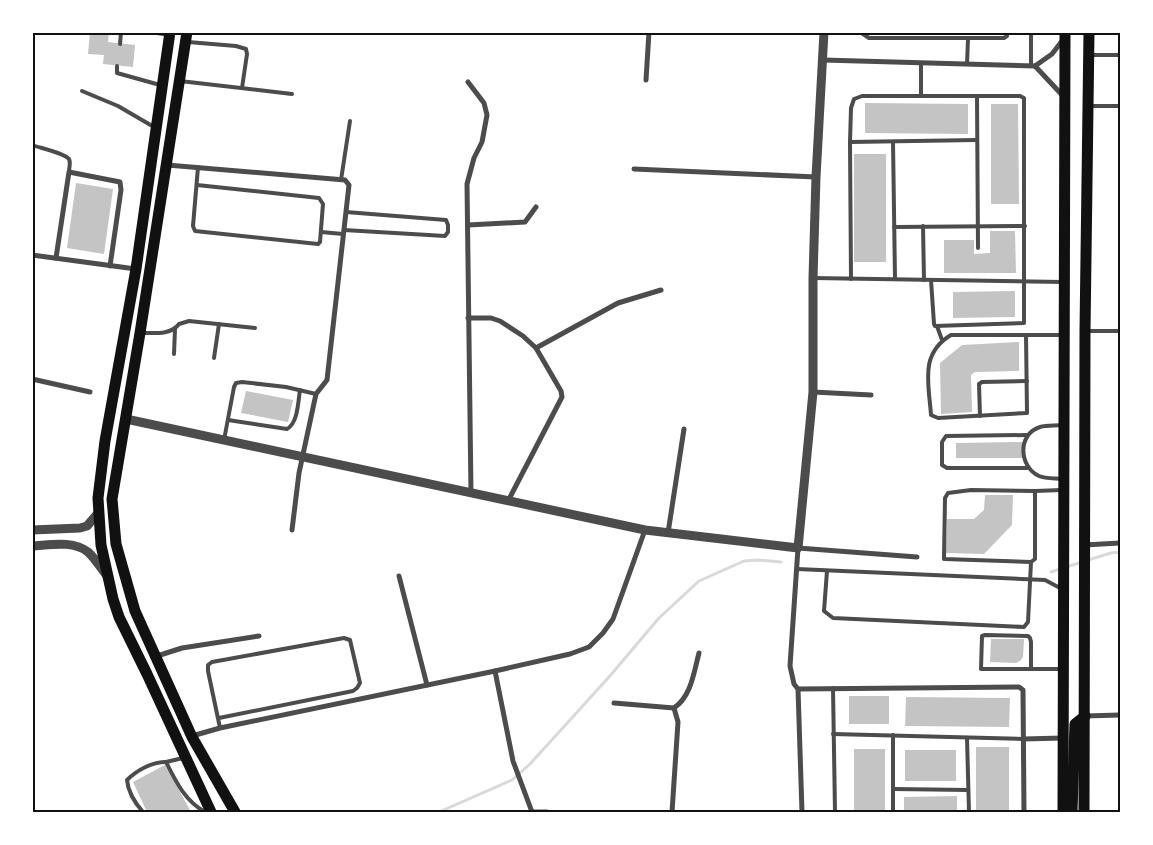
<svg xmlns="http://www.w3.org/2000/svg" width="1153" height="845" font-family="Figtree,sans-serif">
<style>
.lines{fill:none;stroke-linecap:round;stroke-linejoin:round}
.stream{stroke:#d9d9d9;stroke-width:3}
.building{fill:#c4c4c4}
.service{stroke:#4c4c4c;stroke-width:4}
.minor{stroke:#4c4c4c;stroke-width:5}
.tertiary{stroke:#4c4c4c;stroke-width:9}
.primary{stroke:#111;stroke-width:11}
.neatline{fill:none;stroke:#111;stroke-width:2}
</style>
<rect width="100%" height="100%" fill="#fff"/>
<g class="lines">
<g class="stream">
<path d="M1088,560L1111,553L1120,552"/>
<path d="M1066,567L1082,562"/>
<path d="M1051,572L1060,569"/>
<path d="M439,812L512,780L530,764L609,677L659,618L699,581L744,561L758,560L781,562"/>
</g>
</g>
<g class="building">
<path d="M90,32H109L108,42L135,45L133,67L103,64L104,55L88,54Z"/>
<path d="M865,103L968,104V134L865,133Z"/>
<path d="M991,104H1018L1019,204H991Z"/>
<rect x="854" y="154" width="32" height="108"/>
<path d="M76,183L113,189L104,254L67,248Z"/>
<path d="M990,231H1015L1016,273H944V240H974V254L990,253Z"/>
<path d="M1015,291V317L953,318V292Z"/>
<path d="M1019,342V371L975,372L971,375L972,412L941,414L940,363L962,345Z"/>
<path d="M246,391L293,400L288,422L241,413Z"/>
<path d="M1025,442V458H956V443Z"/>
<path d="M985,495H1013L1012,525L984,554L946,553L947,519H974L984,510Z"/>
<path d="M991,639H1024L1023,657L1020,661L1016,663L990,662Z"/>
<rect x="849" y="696" width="40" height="28"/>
<path d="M906,697L1010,698L1009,727L905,726Z"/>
<rect x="976" y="747" width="33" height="65"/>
<rect x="854" y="749" width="31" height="63"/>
<rect x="905" y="750" width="51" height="31"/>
<path d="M165,765L191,812H169L167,810L162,812H147L133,782Z"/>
<path d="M957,796V812H904V797Z"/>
</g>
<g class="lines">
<g class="service">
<path d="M151,32L169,35"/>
<path d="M860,32L869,38H1004L1007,36V32"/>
<path d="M188,42L236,46L246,49L247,54L242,88"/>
<path d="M120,44L121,32"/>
<path d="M1090,55H1120"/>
<path d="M921,63V96"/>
<path d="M967,64L968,39"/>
<path d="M117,66V73L160,85"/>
<path d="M1031,66V32"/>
<path d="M180,81L292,94"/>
<path d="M82,91L118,106L154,127"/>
<path d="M977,97L978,248"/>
<path d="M1089,106H1120"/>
<path d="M850,142L977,140"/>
<path d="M893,142L895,279"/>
<path d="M32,145C40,148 64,153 69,159C71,163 69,167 69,172"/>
<path d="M341,180L350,121"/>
<path d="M197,185L319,198L323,204L320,242L318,244L195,231L193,226L198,167"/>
<path d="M923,226L924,280"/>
<path d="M894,227L1025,226"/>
<path d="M344,230L445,236L448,232V225L446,220L346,212"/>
<path d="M321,232L343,234"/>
<path d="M813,278L1063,282"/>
<path d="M851,279L850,142L851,108L854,99L862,96H1020L1024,98V323L935,326L934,324L931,280"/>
<path d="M937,326L942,340"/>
<path d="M1087,331H1120"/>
<path d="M142,333C155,333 171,335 179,324L189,321L255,328"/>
<path d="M1026,335L1027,413L938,418L931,415C929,384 919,354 951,335H1063"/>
<path d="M174,354L175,329"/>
<path d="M214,358L219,324"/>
<path d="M980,416L979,384L982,382L1027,381"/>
<path d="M228,420L287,429C298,423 298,402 300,390"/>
<path d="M1027,435L946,436L942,442V465L947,468H1027"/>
<path d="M224,440L234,387L236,383L242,382L286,387L316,394"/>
<path d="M1063,479C1056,478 1046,479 1039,476C1019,467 1017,434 1040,427C1047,425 1056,426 1063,425"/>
<path d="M971,490L1035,491V559L1031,562L944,559L945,498L948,493Z"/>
<path d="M1035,491L1062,490"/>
<path d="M797,569L1045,580L1062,589"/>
<path d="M827,571L824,611L833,618L1024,627L1028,622L1031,562"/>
<path d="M1031,668V642L1030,638L1028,636L985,635L982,636L981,669H1061"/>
<path d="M833,688L835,812"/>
<path d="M219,718L353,691L357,688L360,683L350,640L344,638L212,662L208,665V671L220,728"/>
<path d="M833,734L1023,739"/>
<path d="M893,735V812"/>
<path d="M967,738L969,812"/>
<path d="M183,758L166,762C176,782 185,801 205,812"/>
<path d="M894,789L968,790"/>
<path d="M143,812C135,803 128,792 127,780C137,770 152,762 166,762"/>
</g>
<g class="minor">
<path d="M823,60L1035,66L1052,54L1062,41"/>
<path d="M1035,66L1064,97"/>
<path d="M646,80L649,32"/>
<path d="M468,82L484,103L487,115L482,142L474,158L467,184L471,493"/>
<path d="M167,165L345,180L349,185L327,380L316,394L299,473L292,530"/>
<path d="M634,169L816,177"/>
<path d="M468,225L525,222L536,207"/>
<path d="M32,255L136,269"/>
<path d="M56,258L69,172L120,182L121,190L110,266"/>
<path d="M468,318H491L500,321L523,336L536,348L561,391L562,397L508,501"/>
<path d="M536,348L618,303L661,290"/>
<path d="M32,379L90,392"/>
<path d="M813,392L871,395"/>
<path d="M668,533L684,429"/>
<path d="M1084,545L1120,543"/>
<path d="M399,576L427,685"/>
<path d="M157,656L182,648L259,636"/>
<path d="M495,671L513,761L532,812H547"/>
<path d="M798,689L1019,687L1023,690L1024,812"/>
<path d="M614,703L674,708"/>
<path d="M674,708C691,697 694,672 699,653"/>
<path d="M1085,716L1120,715"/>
<path d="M192,736L220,728L495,671L570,654L589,647L603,633L613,619L645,530"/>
<path d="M1023,739L1063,738"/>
<path d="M672,812L678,722L674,708"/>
<path d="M802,812L798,689L794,684L790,666L798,548L917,557"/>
</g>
<g class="tertiary">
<path d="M126,419L645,530L798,548L813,392V278L816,177L824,32"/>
<path d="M32,530L80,528L87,526L99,512"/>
<path d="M32,546C50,545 73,540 88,552C96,559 101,569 108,577"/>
</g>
<g class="primary">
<path d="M170,32L136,269L105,441L98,498L101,545L113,599L119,617L147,674L211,812"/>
<path d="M187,32L140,333L112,499L116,544L135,611L192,737L235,812"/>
<path d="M1063,812L1065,32"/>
<path d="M1072,812L1075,724L1085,716"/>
<path d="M1084,812L1085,331L1089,32"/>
</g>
</g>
<rect width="1153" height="845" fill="none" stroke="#ffffff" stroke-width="68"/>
<rect x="34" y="34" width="1085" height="777" class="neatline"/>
</svg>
